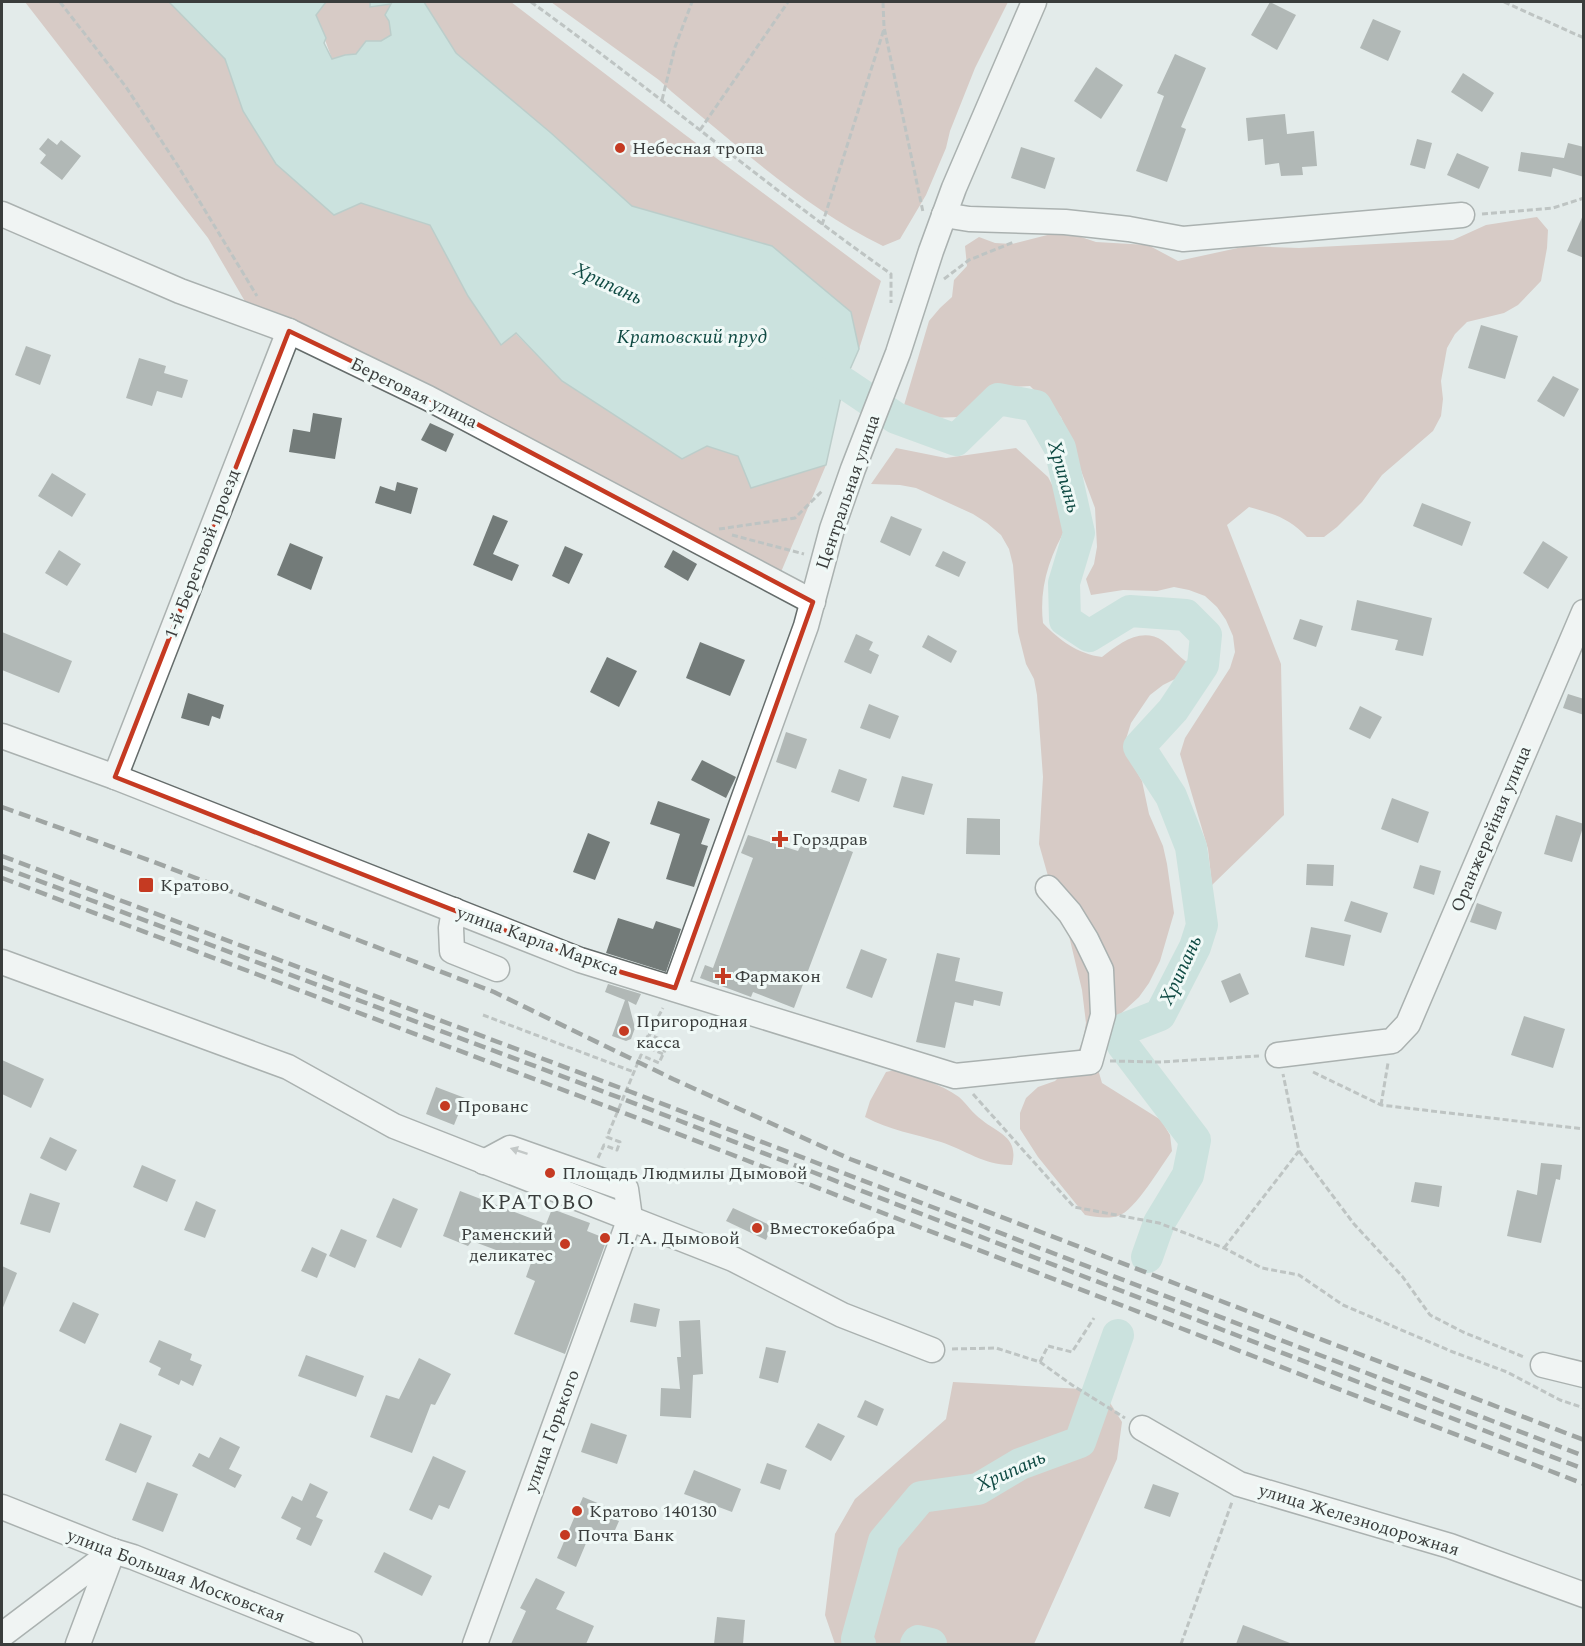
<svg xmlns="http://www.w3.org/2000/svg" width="1585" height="1646" font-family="Spectral,serif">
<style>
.forest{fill:#c7a49c}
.water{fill:#aed7d0;stroke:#8ba9a4;stroke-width:1.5}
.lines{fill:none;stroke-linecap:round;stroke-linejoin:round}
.river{stroke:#aed7d0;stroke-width:32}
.building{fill:#737b79}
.minor-casing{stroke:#656c6b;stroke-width:27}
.path{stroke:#909695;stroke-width:3;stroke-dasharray:6 3;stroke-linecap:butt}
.minor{stroke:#fff;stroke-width:24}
.rail{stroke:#4c504f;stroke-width:4.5;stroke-dasharray:12 6;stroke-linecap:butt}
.oneway{fill:#9c9e9e}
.marked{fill:none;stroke:#c53a22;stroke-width:4.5;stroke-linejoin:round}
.poi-dot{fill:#c53a22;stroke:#f0f9f7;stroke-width:2}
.labels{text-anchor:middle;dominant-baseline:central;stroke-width:6;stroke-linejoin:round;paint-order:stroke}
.poi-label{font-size:18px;fill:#3a3d3c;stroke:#f0f9f7;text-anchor:start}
.street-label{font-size:18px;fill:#3a3d3c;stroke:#f0f9f7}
.water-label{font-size:20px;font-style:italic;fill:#0f4a43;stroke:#f0f9f7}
.quarter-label{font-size:21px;letter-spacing:1.5px;fill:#3a3d3c;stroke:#f0f9f7}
</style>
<rect width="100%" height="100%" fill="#e3ebea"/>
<g class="forest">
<path d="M25,2H169L225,59L243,111L361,203L430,225L468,296L501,344L515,333L562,381L682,459L707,446L738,456L751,487L826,465L773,591L398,393L264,334L208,238Z"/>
<path d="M326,2H370V6L391,4L388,10L391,35L381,41H366L356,54L345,55L332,59L316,15Z"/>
<path d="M424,2H511L684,134L881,281L859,349L851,312L772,246L632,206L551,133L456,53Z"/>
<path d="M551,2H1008L975,68L950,131L946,148L926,195L900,239L883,246C805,208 739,147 672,92L659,80Z"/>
<path d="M1537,217L1548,230L1547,248L1541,281L1518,305L1504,313L1467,322L1455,334L1447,348L1441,381L1443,399L1441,416L1433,431L1382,475L1362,502L1337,527L1324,537H1307C1289,518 1274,514 1249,507L1227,525L1281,664L1284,815L1212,885L1208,849L1180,754L1185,738L1230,668L1235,652L1233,636L1226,620L1217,607L1205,596L1189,590L1174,587L1157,591L1123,590L1091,595L1086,579L1094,564L1097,547L1095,508L1061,417L1030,386L991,388L960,417L928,418L902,412L929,321L940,308L952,297L954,280L967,266L965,246L979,237L995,243L1012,244L1063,231L1096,242L1148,245L1178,261L1247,246L1299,248L1453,240L1486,225Z"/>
<path d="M896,448L946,458L1016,448L1048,477L1060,500L1068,525C1049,556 1039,588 1043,623C1059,640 1078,654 1102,657C1119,644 1141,626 1163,641C1171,647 1178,656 1188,663L1179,677L1163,685L1150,695L1131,723L1126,739L1127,755L1142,781L1149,814L1163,846L1167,864L1174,913L1160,961L1149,983L1139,997L1114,1020L1105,1034L1097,1066L1102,1083L1161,1120L1170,1135L1172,1151C1161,1166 1135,1211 1118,1216C1107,1219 1096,1217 1085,1215L1038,1157L1020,1129V1113L1026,1098L1038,1087L1055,1081L1067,1069L1077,1054L1083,1040L1086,1023L1082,990L1058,890L1048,876L1039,844L1043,777L1037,695L1034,679L1026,664L1018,632L1013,565L1009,549L1001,535L987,523L973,514L916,488L900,485L871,484Z"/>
<path d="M895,1070C917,1078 940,1083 959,1097C967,1104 973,1114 982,1120C999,1134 1019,1137 1012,1165C986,1166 965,1150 941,1142C915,1134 889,1130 865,1117L870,1101L886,1072Z"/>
<path d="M953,1382L1102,1390L1122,1422L1117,1459L1034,1644H835L825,1615L835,1534L855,1499L946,1419Z"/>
</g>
<path class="water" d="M169,2H326L316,15L326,38L324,43L332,59L345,55L356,54L366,41H381L391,35L389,21L385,15L391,4L370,7V2H424L456,53L551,133L632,206L772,246L851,312L859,349L844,383L826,465L751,488L738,456L707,446L682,459L562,381L516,333L501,345L468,296L430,225L361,203L334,215L276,164L243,111L225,59Z"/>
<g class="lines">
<g class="river">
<path d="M805,367L844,383L896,418L956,440L998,399L1036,406L1060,448L1079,533L1064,583L1065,620L1089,636L1130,611L1186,615L1206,635L1203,665L1173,710L1139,747L1171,796L1191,847L1202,925L1195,947L1160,1015L1124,1029L1122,1044L1195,1140L1188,1175L1159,1223L1147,1257"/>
<path d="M860,1644L857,1639L884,1541L921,1497L978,1489L1020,1464L1080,1442L1118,1335"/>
<path d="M916,1644L918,1641L931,1644"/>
</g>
</g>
<g class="building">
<path d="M1270,2L1296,15L1277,50L1251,35Z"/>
<path d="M1373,19L1401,31L1388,61L1360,48Z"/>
<path d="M1175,54L1206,68L1181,127L1186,129L1167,182L1136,171L1164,96L1157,93Z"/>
<path d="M1096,67L1123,85L1101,119L1074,101Z"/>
<path d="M1463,73L1494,93L1482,112L1451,92Z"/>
<path d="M1285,114L1287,134L1314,131L1317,166L1302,167L1303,175L1281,176L1279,163L1265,165L1263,139L1248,141L1246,118Z"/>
<path d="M48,138L57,145L61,140L81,156L62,180L40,163L46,155L39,149Z"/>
<path d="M1417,139L1432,143L1425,169L1410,165Z"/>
<path d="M1568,143L1584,147V177L1553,168L1551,177L1518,171L1521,152L1564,158Z"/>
<path d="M1021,147L1055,158L1045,189L1011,178Z"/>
<path d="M1457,153L1489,167L1479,189L1447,175Z"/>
<path d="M1584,213V258L1567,251Z"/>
<path d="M1481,325L1518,336L1505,379L1468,368Z"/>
<path d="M26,346L51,355L40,385L15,375Z"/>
<path d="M139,358L166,366L164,373L188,380L182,398L157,391L152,406L126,398Z"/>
<path d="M1553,376L1579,389L1564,417L1537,401Z"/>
<path d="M313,413L342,418L335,459L289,452L293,429L310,432Z"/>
<path d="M430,423L454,434L446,452L421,440Z"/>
<path d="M52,473L86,494L72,517L38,496Z"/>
<path d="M397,482L418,488L411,514L375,503L380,486L395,491Z"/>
<path d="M1422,503L1471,522L1462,546L1413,526Z"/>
<path d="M493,515L508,521L493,554L519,565L512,581L473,565Z"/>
<path d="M891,516L922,529L910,556L880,542Z"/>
<path d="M1543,541L1568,557L1548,589L1523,573Z"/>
<path d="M290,543L323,557L311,590L277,575Z"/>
<path d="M565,546L583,554L569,584L552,576Z"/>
<path d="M59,550L81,564L67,586L45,573Z"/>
<path d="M673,550L697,564L688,581L664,567Z"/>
<path d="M943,551L966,562L959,577L935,566Z"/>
<path d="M1357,600L1432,618L1423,656L1395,650L1398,640L1351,630Z"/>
<path d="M1300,619L1323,626L1316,647L1293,639Z"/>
<path d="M2,632L72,661L59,693L2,670Z"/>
<path d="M856,634L873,642L869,650L879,655L871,674L844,662Z"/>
<path d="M928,635L957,651L951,663L922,647Z"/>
<path d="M700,642L745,660L730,696L686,678Z"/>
<path d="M607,657L637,671L619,707L590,692Z"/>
<path d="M188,693L224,705L220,719L212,716L209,726L181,718Z"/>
<path d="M1568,694L1584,699V715L1563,708Z"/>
<path d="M869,704L899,716L890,739L860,728Z"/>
<path d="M1360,706L1382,717L1370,739L1349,729Z"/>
<path d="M786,732L807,739L796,769L776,762Z"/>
<path d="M702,760L736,777L726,798L691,780Z"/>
<path d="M839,769L867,779L859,802L831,792Z"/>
<path d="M902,776L933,784L924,815L893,807Z"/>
<path d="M1392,798L1429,812L1418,843L1381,829Z"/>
<path d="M658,801L710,819L701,844L708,846L694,887L666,879L680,834L650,824Z"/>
<path d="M1556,815L1584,824L1572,862L1544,854Z"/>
<path d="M967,818L1000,819V855L966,854Z"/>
<path d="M588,833L610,842L595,880L573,872Z"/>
<path d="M806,834L853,852L794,1008L753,992L751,997L700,978L705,965L713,968L753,858L741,853L748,835L798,851Z"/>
<path d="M1307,864L1334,865L1333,886L1306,885Z"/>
<path d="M1420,865L1441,871L1434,895L1413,888Z"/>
<path d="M1351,901L1388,913L1381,933L1344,921Z"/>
<path d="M1477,903L1502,912L1496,930L1470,922Z"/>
<path d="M618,918L653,929L656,921L681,929L666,972L606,953Z"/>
<path d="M1311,927L1351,935L1344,966L1305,957Z"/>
<path d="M861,949L887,959L872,998L846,988Z"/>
<path d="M937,953L960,958L955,981L1003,992L1000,1006L974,1000L973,1006L955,1002L945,1048L916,1042Z"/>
<path d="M1240,973L1249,994L1230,1003L1221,981Z"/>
<path d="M608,984L641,994L636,1005L628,1001L635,1028L631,1039L626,1041L612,1036L625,1000L605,992Z"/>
<path d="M1524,1016L1565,1029L1553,1068L1511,1055Z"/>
<path d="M2,1060L44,1079L31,1108L2,1094Z"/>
<path d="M436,1087L465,1098L454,1125L426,1114Z"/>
<path d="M50,1137L77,1150L66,1171L40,1158Z"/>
<path d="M1541,1163L1562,1165L1560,1180L1556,1179L1541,1243L1507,1236L1517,1190L1537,1195Z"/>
<path d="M142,1165L176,1180L167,1202L133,1187Z"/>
<path d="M1415,1182L1442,1186L1439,1207L1411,1202Z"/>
<path d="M460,1191L546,1224L552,1209L590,1223L587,1231L607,1239L565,1354L514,1334L535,1281L526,1277L531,1263L472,1241L468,1246L443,1236Z"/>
<path d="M30,1193L60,1203L50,1233L20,1224Z"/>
<path d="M393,1198L418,1209L401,1248L376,1237Z"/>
<path d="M196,1201L216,1210L205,1238L184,1230Z"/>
<path d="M733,1208L772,1226L766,1240L726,1221Z"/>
<path d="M341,1229L367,1240L355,1268L329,1256Z"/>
<path d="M312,1247L327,1254L317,1278L301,1271Z"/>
<path d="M2,1266L17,1273L2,1310Z"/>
<path d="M73,1302L99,1314L85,1344L59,1331Z"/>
<path d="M634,1303L660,1309L656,1327L630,1322Z"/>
<path d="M700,1320L703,1374L693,1375L691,1418L660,1416L661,1388L680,1389L677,1357H681L679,1321Z"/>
<path d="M159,1340L192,1354L190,1360L202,1365L193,1386L181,1380L179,1385L158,1375L161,1368L149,1362Z"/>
<path d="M766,1347L786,1351L778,1383L759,1378Z"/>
<path d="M306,1355L364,1376L356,1397L298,1376Z"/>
<path d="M419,1358L451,1374L435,1405L431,1404L412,1453L370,1437L386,1395L399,1399Z"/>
<path d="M865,1400L884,1409L877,1426L857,1417Z"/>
<path d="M120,1423L152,1436L136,1473L105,1460Z"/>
<path d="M591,1423L627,1435L617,1464L581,1452Z"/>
<path d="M818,1423L845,1436L831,1461L805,1447Z"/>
<path d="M220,1437L240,1447L229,1469L242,1475L235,1488L192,1466L199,1453L209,1458Z"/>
<path d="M433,1456L466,1471L449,1509L439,1505L432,1520L409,1510Z"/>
<path d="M767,1463L787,1470L780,1490L760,1483Z"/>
<path d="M694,1470L741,1489L732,1512L684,1494Z"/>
<path d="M147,1482L178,1494L163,1532L132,1520Z"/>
<path d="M310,1483L328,1492L316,1517L323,1520L311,1546L296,1539L301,1528L281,1518L292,1496L302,1501Z"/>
<path d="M1153,1484L1179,1493L1170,1517L1144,1508Z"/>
<path d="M583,1497L612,1509L608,1517L619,1521L612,1537L592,1529L576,1567L557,1558Z"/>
<path d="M384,1552L432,1576L422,1596L374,1572Z"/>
<path d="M536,1578L565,1592L556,1609L594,1626L586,1644H511L526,1611L520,1608Z"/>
<path d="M717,1617L745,1620L743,1644H714Z"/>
<path d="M1243,1625L1290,1643V1644H1236Z"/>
</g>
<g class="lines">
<defs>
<g id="minor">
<path d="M2,214L180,291L289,331L428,398L813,602"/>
<path d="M944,215L969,219L1065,222L1129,229L1183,239L1462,215"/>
<path d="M2,736L115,777L580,960L955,1076L1090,1062L1103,1015L1101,970L1086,939L1070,913L1048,888"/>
<path d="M115,777L289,331"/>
<path d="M454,910L451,928L452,951L497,969"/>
<path d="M2,962L288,1067L394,1126L733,1259L842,1315L932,1350"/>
<path d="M675,988L806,626L832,529L853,469L898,353L931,251L954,188L1034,2"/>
<path d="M1278,1055L1392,1041L1408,1024L1584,612"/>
<path d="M1543,1365L1584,1375"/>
<path d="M1142,1428L1239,1484L1450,1546L1584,1595"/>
<path d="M2,1507L113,1551L133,1557L350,1644"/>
<path d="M2,1635L113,1551"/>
<path d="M78,1644L113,1551"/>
<path d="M475,1644L630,1218L626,1189L510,1148L484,1162"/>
</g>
</defs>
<use href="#minor" class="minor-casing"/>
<g class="path">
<path d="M60,2L126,87L178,166L257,296"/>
<path d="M531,2C653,90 768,187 891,274V303"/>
<path d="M883,2L884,27L923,212"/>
<path d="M1504,2L1584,38"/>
<path d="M662,100L675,47L692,2"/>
<path d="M700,130L788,2"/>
<path d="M1482,214L1553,208L1584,198"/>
<path d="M822,225L884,29"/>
<path d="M944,279L969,260L1014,242"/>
<path d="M719,529L795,518L823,490"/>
<path d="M732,535L804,554"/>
<path d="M483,1015L634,1072"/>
<path d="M663,1054L643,1045L663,1008"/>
<path d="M1110,1061L1160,1062L1259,1056"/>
<path d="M1313,1072L1381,1105L1584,1129"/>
<path d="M973,1094L1074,1207L1159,1223L1224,1248L1262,1268L1299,1275L1343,1305L1453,1352L1507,1372L1560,1400L1584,1408"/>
<path d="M1381,1105L1388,1063"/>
<path d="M1299,1151L1354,1224L1402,1276L1430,1315L1463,1332L1524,1357"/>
<path d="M598,1158L604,1145L617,1150L620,1142L607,1137L641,1055L659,1063L665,1050L648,1043L650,1040L666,1046L667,1042L648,1034"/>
<path d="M1224,1248L1299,1151L1283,1074"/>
<path d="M952,1349L996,1348L1040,1362L1072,1385L1125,1418"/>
<path d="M1040,1362L1048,1346L1072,1352L1094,1318"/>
<path d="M1181,1644L1232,1502"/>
</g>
<use href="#minor" class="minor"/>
<g class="rail">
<path d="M2,807L154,862L494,992L673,1079L850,1159L1584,1440"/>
<path d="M2,856L626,1090L1584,1456"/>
<path d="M2,867L623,1099L1584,1469"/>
<path d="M2,878L619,1111L1584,1484"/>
</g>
</g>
<defs><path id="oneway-solid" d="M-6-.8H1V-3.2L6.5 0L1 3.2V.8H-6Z" transform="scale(1.5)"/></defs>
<use class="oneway" href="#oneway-solid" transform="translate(519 1151) rotate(-162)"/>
<path d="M0 0H1585V1646H0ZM289,331L428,398L813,602L675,988L580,960L115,777Z" fill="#e3ebea" fill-opacity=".55" fill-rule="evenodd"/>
<path class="marked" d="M289,331L428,398L813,602L675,988L580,960L115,777Z"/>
<g class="poi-dot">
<circle cx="620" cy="148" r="6"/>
<path d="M777 830h6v6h6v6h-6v6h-6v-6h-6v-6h6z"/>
<rect x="138" y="877" width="16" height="16" rx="3"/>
<path d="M720 967h6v6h6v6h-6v6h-6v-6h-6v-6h6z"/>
<circle cx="624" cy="1031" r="6"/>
<circle cx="445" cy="1106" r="6"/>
<circle cx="550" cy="1173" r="6"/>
<circle cx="757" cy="1228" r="6"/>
<circle cx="605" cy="1238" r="6"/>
<circle cx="565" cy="1244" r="6"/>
<circle cx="577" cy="1511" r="6"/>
<circle cx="565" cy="1535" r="6"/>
</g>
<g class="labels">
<g class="poi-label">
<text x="632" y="148">Небесная тропа</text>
<text x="792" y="839">Горздрав</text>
<text x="160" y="885">Кратово</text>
<text x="735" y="976">Фармакон</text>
<text x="636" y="1021">Пригородная<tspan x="636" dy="21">касса</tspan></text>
<text x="457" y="1106">Прованс</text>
<text x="562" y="1173">Площадь Людмилы Дымовой</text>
<text x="769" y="1228">Вместокебабра</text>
<text x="553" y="1234" text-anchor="end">Раменский<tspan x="553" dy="21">деликатес</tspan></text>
<text x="617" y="1238">Л. А. Дымовой</text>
<text x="589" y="1511">Кратово 140130</text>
<text x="577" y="1535">Почта Банк</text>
</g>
<g class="street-label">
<text transform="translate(414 393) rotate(26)">Береговая улица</text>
<text transform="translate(848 492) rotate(-71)">Центральная улица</text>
<text transform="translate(202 554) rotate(-69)">1-й Береговой проезд</text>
<text transform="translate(1491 829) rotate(-67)">Оранжерейная улица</text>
<text transform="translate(538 941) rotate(20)">улица Карла Маркса</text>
<text transform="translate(552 1431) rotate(-70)">улица Горького</text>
<text transform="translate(1359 1520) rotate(17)">улица Железнодорожная</text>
<text transform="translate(176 1576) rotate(21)">улица Большая Московская</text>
</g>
<g class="water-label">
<text transform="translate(608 284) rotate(25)">Хрипань</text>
<text x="692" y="337">Кратовский пруд</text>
<text transform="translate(1064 477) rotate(74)">Хрипань</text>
<text transform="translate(1181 970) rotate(-65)">Хрипань</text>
<text transform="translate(1011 1471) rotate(-24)">Хрипань</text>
</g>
<g class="quarter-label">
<text x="538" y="1203">КРАТОВО</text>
</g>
</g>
<rect width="1585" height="1646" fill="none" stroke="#3a3d3c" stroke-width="6"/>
</svg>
